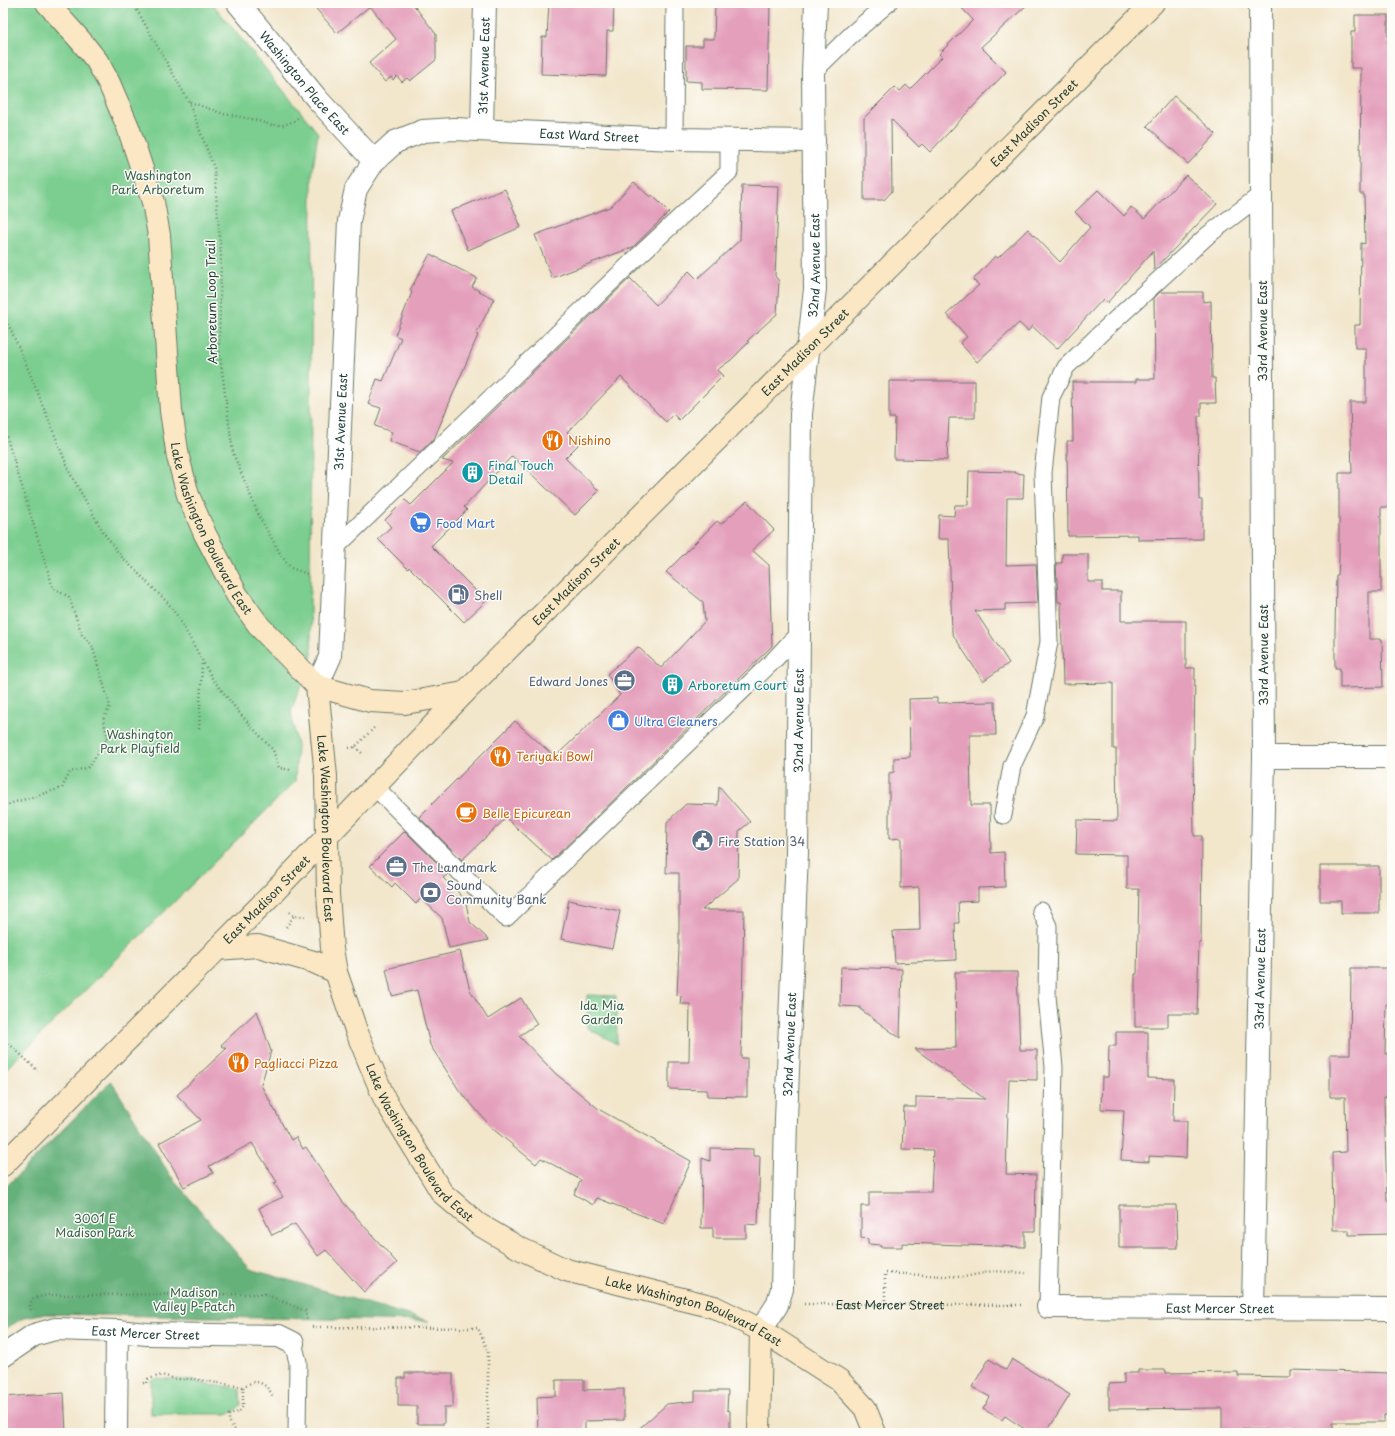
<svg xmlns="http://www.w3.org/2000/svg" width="1395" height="1436" font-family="'Playpen Sans',sans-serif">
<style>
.green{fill:#7cce90;stroke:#4e8662}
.forest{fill:#65b17a;stroke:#427757}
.building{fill:#e49fbb}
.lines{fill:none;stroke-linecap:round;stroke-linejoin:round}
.lane-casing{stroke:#697869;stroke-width:19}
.street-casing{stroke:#697869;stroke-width:24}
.secondary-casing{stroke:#697869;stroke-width:24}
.path{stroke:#697869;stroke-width:2.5;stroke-dasharray:1 3;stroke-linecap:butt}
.lane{stroke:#fff;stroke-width:17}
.street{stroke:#fff;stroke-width:22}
.secondary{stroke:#fbe7c3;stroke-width:22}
.labels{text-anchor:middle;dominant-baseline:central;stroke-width:3;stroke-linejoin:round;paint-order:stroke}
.street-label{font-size:12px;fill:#1f3d34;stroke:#fdfcf7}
.park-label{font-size:12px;fill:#36614b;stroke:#fdfcf7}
.food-label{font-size:12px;fill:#c56008;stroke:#fdfcf7;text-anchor:start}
.culture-label{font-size:12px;fill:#0d838f;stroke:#fdfcf7;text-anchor:start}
.shop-label{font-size:12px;fill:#366cbe;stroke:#fdfcf7;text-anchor:start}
.service-label{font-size:12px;fill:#4e5e75;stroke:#fdfcf7;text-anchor:start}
</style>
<rect width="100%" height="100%" fill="#fdfcf7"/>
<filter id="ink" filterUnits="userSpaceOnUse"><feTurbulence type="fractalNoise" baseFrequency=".025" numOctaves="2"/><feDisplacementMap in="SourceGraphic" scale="8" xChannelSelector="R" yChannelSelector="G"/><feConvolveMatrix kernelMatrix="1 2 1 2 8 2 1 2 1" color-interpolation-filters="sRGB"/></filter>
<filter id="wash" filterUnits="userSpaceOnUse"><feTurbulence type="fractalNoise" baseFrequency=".012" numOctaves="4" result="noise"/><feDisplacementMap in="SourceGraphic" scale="16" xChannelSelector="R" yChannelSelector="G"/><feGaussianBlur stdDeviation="0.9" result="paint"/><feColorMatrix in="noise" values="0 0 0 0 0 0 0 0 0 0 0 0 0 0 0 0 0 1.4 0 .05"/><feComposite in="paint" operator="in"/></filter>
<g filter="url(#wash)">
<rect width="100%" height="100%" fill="#f2e6cb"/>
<g class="green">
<path d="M3,3H212L318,133L312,176L310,610L312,656L291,711L297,746L295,782L3,1072Z"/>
<path d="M587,995L616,996L617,1044L587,1028Z"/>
<path d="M157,1378L196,1381C210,1389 227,1383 240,1390L241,1405L235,1411L226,1414H151V1380Z"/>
</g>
<path class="forest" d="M111,1081L170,1175L250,1269L429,1321L41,1314L25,1317L3,1330V1190Z"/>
<g id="blocks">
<g class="building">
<path d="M311,3H412L436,34V60L410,81L407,78L402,82L397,76L393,80L391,77L385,82L369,63L396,39L370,6L337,33Z"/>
<path d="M549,3H614L613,31H607L606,76L541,74L542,37H547Z"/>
<path d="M724,3H770L768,90L702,89V82L686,81V46H703V39H714L715,5H724Z"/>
<path d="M957,3H1029L981,47L1006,72L930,152L922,144L919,147L891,119L892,191L884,200H864V118L895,87L900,91L906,85L910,89L942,57L939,54L973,20Z"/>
<path d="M1355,15H1388V43H1392V507H1381V592H1369V639H1382L1383,687L1340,688V668H1335V632L1336,575H1338L1339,560V473H1352L1350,402H1366V348H1355V325H1360L1361,243L1365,244L1364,194H1360V174L1361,68H1351V32H1355Z"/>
<path d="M1174,96L1216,134L1188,164L1147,126Z"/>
<path d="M1186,175L1217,204L1154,270L1153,251L1107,303L1103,299L1057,349L1032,326L1028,331L1019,323L977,362L960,343L967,337L947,314L979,285L973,280L995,256L998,258L1028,229L1060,262L1090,227L1075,212L1098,190L1124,216L1131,207L1144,219Z"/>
<path d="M634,182L650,197L652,195L669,212L633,247L552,278L535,235L610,207Z"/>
<path d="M742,185L779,186L775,276L779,281L777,314L747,341L749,342L731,360L717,370L723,376L679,420L673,414L666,422L621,377L567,432L579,444L565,458L599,491L575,515L512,456L464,507L467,510L431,546L486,601L464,622L409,567L408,569L378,539L391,527L385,520L405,500L411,505L453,463L442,460L630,278L656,305L689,271L697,279L740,240Z"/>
<path d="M505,189L521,227L468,250L451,211Z"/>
<path d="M430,254L477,278L472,287L494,299L476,334L478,335L434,439L420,452L389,441L392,432L375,426L381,408L368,404L377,379L383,381L401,338L395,335L412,292L410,290Z"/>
<path d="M1160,292H1203V302L1211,301L1212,378H1215L1216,403H1201V416H1198L1199,500H1202V539L1138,540V535L1068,536L1067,441H1073L1072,382H1136V379H1155L1154,298Z"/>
<path d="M889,381H975V418H949L947,460L894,459L895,418H889Z"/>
<path d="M969,471L1015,472V473L1024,474L1023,498H1007L1006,565L1036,564L1038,603L1005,604V610L975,611L1009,663L983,681L952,633L949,539H938L939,515L954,516L955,505H968Z"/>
<path d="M747,501L774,530L752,550L769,565L772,646L552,860L506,818L462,860L419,817L515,721L555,757L620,695L607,674L638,647L661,668L705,621L703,602L666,572L717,521L721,524Z"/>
<path d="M1062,554H1088V582H1102V591H1121V621H1186V668H1195L1194,749H1193L1194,836H1202L1201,943H1199L1197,1014H1168V1027H1135V974H1137L1139,889H1127V855L1076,854L1077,820L1117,821L1116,749H1113V683L1063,684L1061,602H1058L1056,563H1062Z"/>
<path d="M937,698V703L995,702L996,735H970L971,805H990L991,853L1004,852L1005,887L978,888V901L958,902L959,923H955L956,960L895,963L893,931L920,930L919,887L901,888V838L889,839V773L894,772V758L910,757L909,699Z"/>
<path d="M719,786L750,822L739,831L738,879L702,910H744L741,1058H747V1097L707,1096V1090L669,1089V1062H689L690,1004H680L681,996L677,995L679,947V873H666L667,822L686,804L718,805Z"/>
<path d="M405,831L448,874L443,878L465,899L470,922L489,940L449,948L442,918L421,898L416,904L395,883L392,887L370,866Z"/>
<path d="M1320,866H1379V913H1341V901H1320Z"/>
<path d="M569,900L620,911L612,949L561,939Z"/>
<path d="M460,951L470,990L488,1019L521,998L537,1024L519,1036L556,1074L600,1110L691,1161L664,1224L597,1198L593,1205L574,1194L581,1180L541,1158L536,1164L493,1129L459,1090L430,1045L417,990L392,996L386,969Z"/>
<path d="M841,967L902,969L900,1038L860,1009V1007L840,1006Z"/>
<path d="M1351,968H1392V1004H1386L1385,1054L1392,1053V1097H1384L1387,1201H1392V1234L1349,1235V1230H1333L1332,1153L1346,1152L1345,1097H1330V1054H1350Z"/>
<path d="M955,972H1017L1020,1050H1037V1080L1009,1079L1006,1174L1036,1175L1035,1231H1025V1247L902,1243V1247H880V1245L868,1244V1239L861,1238V1206H869V1192H931L933,1150L902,1149L904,1107H916V1097L985,1099L915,1049L956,1048Z"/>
<path d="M257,1011L271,1051L261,1085L291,1140L296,1137L303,1149L306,1147L342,1201L397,1263L364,1292L326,1250L318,1256L295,1224L272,1235L259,1208L283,1197L274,1183L277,1182L252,1143L209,1166L213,1173L184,1187L159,1143L201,1120L177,1095L226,1049L221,1045Z"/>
<path d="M1116,1032H1148V1078L1174,1079L1173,1121H1187L1186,1158L1149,1156V1162L1121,1160L1124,1110L1101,1109L1102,1077H1108L1109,1046H1116Z"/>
<path d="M710,1148L753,1149V1156H760L758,1225L746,1224V1238H713V1228H701L702,1158L710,1161Z"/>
<path d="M1119,1205H1176L1178,1248H1119Z"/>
<path d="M989,1359L1006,1370L1012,1359L1070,1395L1046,1433H1031L1005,1416L1002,1420L983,1409L990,1397L972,1387Z"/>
<path d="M1138,1370H1166V1373L1238,1372V1376L1291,1377V1370L1392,1373V1415H1384V1422H1333V1433H1290V1430L1222,1429V1408L1109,1409V1384L1124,1383V1373H1138Z"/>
<path d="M405,1373H453V1407H444V1424H417V1406H398V1378H405Z"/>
<path d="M556,1380H584V1390L624,1389V1420L585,1421V1433H538L537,1397L556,1396Z"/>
<path d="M695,1391H728L727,1410L730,1411V1433H634L667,1404L695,1401Z"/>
<path d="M64,1393L66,1433H3V1397Z"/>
</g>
</g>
</g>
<g filter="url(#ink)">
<use href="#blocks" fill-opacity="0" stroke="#697869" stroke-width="1"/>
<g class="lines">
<defs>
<g id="lane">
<path d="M813,72L851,35L888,3"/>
<path d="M674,139L675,3"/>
<path d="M335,548L635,259L729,172V140"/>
<path d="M375,787L506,918L774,660L800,632"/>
<path d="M1003,815L1012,766L1035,716L1049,642L1043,473L1051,397L1066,367L1103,331L1208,235L1262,194"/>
<path d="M1041,911L1048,926L1047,996L1054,1067L1048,1307"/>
<path d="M293,1343L298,1362L297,1433"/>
</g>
<g id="street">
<path id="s2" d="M238,3L318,100L374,161"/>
<path id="s3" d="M482,129L485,3"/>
<path id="s4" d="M317,686L330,657L349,221L356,189L374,161L395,142L423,131L454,129L674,139L814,141"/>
<path d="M1264,757H1392"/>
<path id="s5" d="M1048,1307L1392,1309"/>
<path id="s6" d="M1253,1308L1264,757L1260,3"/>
<path id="s7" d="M761,1330L777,1305L782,1289L786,1119L797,853L801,414L815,289L813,72L816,3"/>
<path id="s8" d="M3,1356L34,1335L55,1329L117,1331L147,1334L279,1336L293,1343"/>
<path d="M116,1433L117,1331"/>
</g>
<g id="secondary">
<path id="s9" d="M47,3L81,41L97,61L109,83L128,127L153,202L159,235L171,411L178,457L188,495L205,534L237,595L260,627L317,686L326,776L328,894L332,949L336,972L356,1030L385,1100L442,1193L478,1224L519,1248L566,1270L714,1307L761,1330L839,1380L865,1408L875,1433"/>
<path d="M317,686L370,701L405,703L464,693"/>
<path d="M217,949L258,946L314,962L336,972"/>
<path id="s10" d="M3,1165L273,893L464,693L1153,3"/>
<path d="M759,1433L761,1330"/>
</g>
</defs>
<use href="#lane" class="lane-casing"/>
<use href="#street" class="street-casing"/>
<use href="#secondary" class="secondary-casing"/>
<g class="path">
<path d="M133,3L189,102L214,168L221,256L219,349L233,453L259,516L281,555L291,568L307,574"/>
<path d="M190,102L224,114L252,119L271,125H284L294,121L299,117"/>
<path d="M3,313L24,359L70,473L103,532L120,555L168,603L178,617L212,678L241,715L273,750L279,768L290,770"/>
<path d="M3,425L53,588L69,597L82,635L92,645L110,706L103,720L108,737L89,767L70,772L62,788L9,804L3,801"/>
<path d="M199,729L202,662"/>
<path d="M355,747L363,754"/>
<path d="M349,748L355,747L374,728"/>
<path d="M290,912L294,916H305"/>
<path d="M286,927L294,916"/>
<path d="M3,1038L38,1071"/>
<path id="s1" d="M804,1304L1023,1305"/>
<path d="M885,1304V1273L964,1277L993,1271L1026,1273"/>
<path d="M31,1310L30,1304L32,1299L47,1295L265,1294L305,1311L307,1321"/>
<path d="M312,1327L478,1328L488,1351V1433"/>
<path d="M143,1383H147L148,1379L162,1375L175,1379H193L243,1387C247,1386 248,1384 251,1383C261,1379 270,1389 273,1397"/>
<path d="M237,1433L229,1421V1415L239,1412L243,1406V1387"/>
</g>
<use href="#lane" class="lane"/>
<use href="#street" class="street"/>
<use href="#secondary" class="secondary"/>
</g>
</g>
<defs>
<symbol id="restaurant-disc" viewBox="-11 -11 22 22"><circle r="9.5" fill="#e8710a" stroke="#fdfcf7"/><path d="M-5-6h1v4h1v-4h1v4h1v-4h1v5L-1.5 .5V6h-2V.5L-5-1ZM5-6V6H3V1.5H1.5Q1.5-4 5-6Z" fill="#fff"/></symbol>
<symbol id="building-disc" viewBox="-11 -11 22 22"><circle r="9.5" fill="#0f9aa8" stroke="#fdfcf7"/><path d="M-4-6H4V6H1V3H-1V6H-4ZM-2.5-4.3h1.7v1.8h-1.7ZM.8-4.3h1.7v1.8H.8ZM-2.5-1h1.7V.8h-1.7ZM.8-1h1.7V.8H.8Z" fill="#fff"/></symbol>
<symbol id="supermarket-disc" viewBox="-11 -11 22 22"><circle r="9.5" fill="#3f7fe0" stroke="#fdfcf7"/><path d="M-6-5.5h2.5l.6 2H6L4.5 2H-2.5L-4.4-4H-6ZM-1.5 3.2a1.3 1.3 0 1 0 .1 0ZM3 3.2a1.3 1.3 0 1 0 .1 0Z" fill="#fff"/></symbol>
<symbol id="fuel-disc" viewBox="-11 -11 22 22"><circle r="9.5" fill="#5c6f8a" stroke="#fdfcf7"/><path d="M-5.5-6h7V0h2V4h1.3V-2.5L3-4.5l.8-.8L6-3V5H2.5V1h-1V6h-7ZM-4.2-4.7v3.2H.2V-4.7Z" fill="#fff"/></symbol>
<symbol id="office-disc" viewBox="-11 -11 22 22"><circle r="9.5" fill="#5c6f8a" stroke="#fdfcf7"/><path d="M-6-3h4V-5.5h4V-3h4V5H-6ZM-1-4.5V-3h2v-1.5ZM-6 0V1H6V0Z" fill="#fff"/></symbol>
<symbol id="shop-disc" viewBox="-11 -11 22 22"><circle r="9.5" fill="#3f7fe0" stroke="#fdfcf7"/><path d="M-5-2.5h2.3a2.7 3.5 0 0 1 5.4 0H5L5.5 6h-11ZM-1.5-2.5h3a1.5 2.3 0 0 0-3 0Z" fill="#fff"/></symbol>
<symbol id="cafe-disc" viewBox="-11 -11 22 22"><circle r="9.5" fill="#e8710a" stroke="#fdfcf7"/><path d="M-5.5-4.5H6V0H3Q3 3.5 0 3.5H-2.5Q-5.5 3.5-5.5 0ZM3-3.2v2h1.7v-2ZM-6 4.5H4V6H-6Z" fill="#fff"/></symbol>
<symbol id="civic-disc" viewBox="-11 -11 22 22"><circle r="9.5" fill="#5c6f8a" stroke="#fdfcf7"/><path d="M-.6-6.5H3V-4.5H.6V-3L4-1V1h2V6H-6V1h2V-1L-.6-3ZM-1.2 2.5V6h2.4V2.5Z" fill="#fff"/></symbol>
<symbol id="bank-disc" viewBox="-11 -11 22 22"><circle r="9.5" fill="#5c6f8a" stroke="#fdfcf7"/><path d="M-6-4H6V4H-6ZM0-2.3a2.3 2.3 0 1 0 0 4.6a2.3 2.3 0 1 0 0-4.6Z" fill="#fff"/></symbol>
</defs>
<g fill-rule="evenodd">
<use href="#restaurant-disc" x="540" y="428" width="25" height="25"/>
<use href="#building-disc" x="460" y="460" width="25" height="25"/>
<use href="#supermarket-disc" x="408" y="510" width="25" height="25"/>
<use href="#fuel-disc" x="446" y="582" width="25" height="25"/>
<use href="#office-disc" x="612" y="668" width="25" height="25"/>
<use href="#building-disc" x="660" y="672" width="25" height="25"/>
<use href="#shop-disc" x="606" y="708" width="25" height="25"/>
<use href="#restaurant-disc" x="488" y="744" width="25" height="25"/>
<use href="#cafe-disc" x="454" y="800" width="25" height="25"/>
<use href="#civic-disc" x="690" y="828" width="25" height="25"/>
<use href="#office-disc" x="384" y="854" width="25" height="25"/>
<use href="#bank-disc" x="418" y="880" width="25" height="25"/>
<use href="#restaurant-disc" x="226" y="1050" width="25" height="25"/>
</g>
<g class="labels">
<g class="street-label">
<text stroke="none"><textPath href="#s3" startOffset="63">31st Avenue East</textPath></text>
<text stroke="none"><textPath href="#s2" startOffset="104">Washington Place East</textPath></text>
<text stroke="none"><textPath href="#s10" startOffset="1466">East Madison Street</textPath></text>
<text stroke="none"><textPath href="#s4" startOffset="759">East Ward Street</textPath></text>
<text stroke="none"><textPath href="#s7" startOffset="1071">32nd Avenue East</textPath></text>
<text transform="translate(211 302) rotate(-91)">Arboretum Loop Trail</text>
<text transform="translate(1262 331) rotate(-90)">33rd Avenue East</text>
<text stroke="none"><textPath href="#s10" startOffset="1142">East Madison Street</textPath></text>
<text stroke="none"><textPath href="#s4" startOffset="267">31st Avenue East</textPath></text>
<text stroke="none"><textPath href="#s9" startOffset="564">Lake Washington Boulevard East</textPath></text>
<text stroke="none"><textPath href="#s10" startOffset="818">East Madison Street</textPath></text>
<text transform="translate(1263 655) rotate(-90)">33rd Avenue East</text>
<text stroke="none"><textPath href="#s7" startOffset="615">32nd Avenue East</textPath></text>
<text stroke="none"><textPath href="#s9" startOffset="900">Lake Washington Boulevard East</textPath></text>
<text stroke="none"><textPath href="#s10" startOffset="374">East Madison Street</textPath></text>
<text stroke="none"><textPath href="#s6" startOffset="329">33rd Avenue East</textPath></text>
<text stroke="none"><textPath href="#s7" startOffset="291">32nd Avenue East</textPath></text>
<text stroke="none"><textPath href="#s9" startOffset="1236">Lake Washington Boulevard East</textPath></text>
<text stroke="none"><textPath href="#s1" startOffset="86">East Mercer Street</textPath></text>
<text stroke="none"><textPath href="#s5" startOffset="172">East Mercer Street</textPath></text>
<text stroke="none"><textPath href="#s9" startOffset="1572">Lake Washington Boulevard East</textPath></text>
<text stroke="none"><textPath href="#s8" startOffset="150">East Mercer Street</textPath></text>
</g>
<g class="park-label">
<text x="158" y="175">Washington<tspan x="158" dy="14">Park Arboretum</tspan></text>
<text x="140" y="734">Washington<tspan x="140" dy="14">Park Playfield</tspan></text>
<text x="602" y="1005">Ida Mia<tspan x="602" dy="14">Garden</tspan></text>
<text x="95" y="1218">3001 E<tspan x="95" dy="14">Madison Park</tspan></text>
<text x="194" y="1292">Madison<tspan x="194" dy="14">Valley P-Patch</tspan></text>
</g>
<g class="food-label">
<text x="568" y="440">Nishino</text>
<text x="516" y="756">Teriyaki Bowl</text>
<text x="482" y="813">Belle Epicurean</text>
<text x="254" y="1063">Pagliacci Pizza</text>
</g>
<g class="culture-label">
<text x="488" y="465">Final Touch<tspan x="488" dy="14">Detail</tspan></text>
<text x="688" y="685">Arboretum Court</text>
</g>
<g class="shop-label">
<text x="436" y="523">Food Mart</text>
<text x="634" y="721">Ultra Cleaners</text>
</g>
<g class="service-label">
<text x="474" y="595">Shell</text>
<text x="608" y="681" text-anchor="end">Edward Jones</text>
<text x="718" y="841">Fire Station 34</text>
<text x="412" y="867">The Landmark</text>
<text x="446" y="885">Sound<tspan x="446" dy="14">Community Bank</tspan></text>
</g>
</g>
<rect width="1395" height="1436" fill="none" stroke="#fdfcf7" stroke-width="16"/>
</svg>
